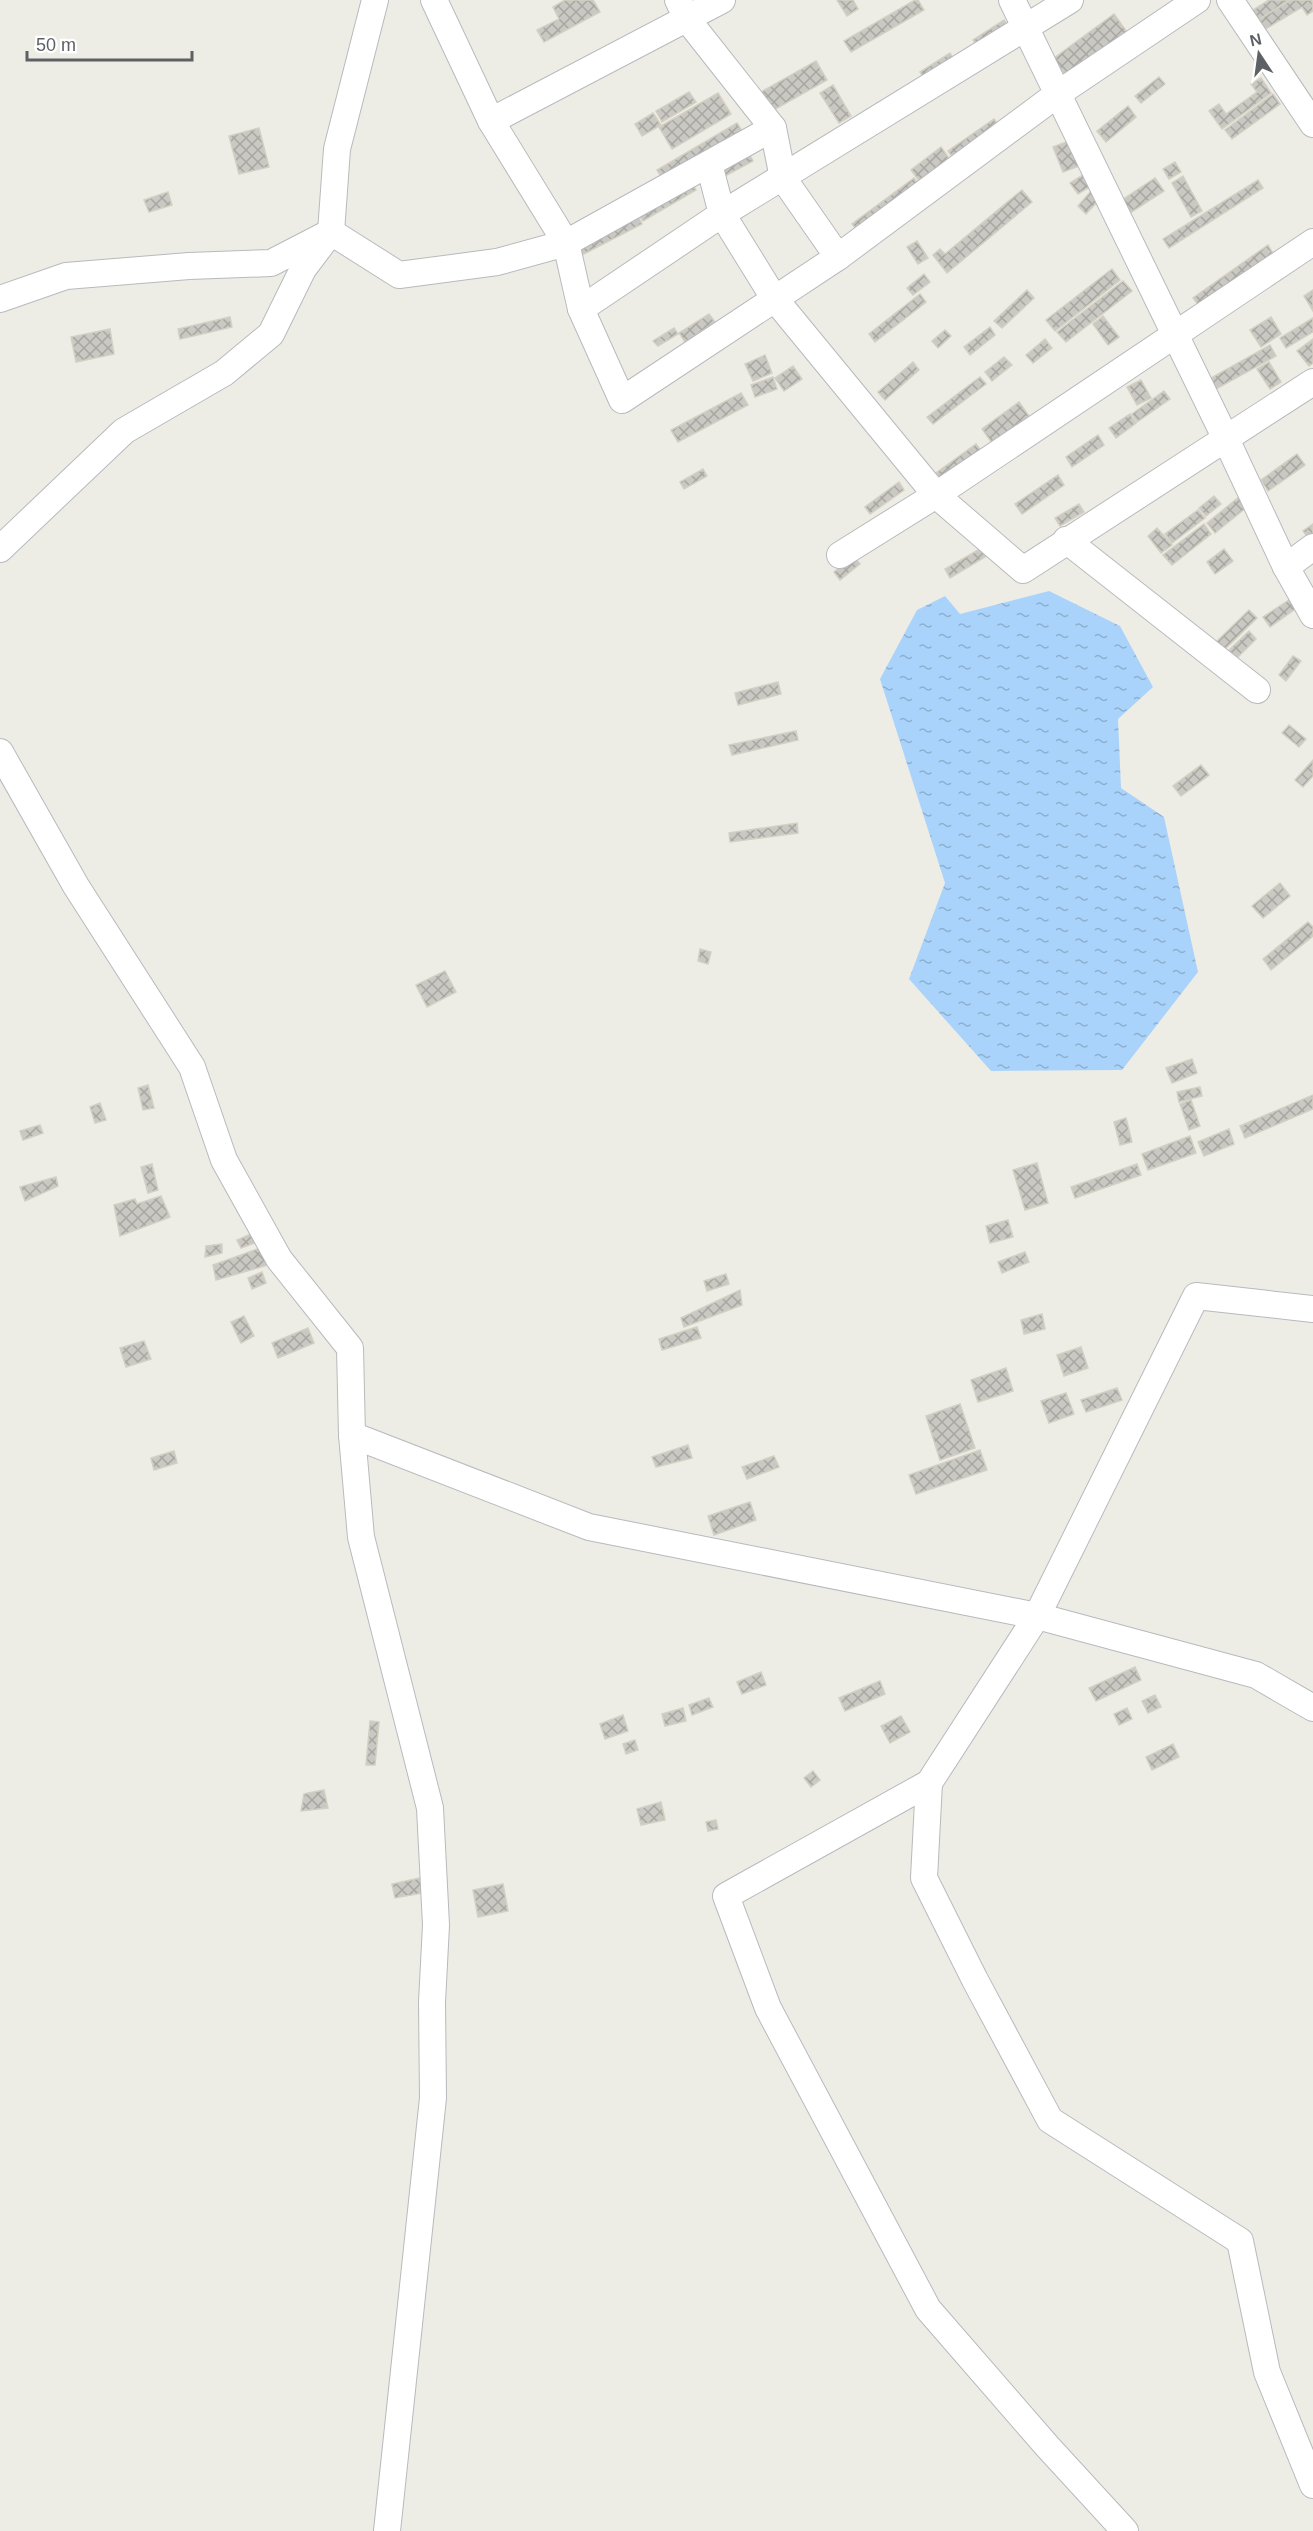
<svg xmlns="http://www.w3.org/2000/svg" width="1313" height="2531" font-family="Helvetica,sans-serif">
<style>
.water{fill:url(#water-ripples)}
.building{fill:url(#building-cross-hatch);stroke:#d3cfc3;stroke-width:1.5}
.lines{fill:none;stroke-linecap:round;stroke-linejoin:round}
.minor-casing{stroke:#b7babe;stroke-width:28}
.minor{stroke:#fff;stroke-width:26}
</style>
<defs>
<pattern id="water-ripples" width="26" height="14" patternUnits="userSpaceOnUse" patternTransform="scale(1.5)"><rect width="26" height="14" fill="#a9d3fa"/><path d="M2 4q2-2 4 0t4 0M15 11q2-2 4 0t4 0" fill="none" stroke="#8dafce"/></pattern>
<pattern id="building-cross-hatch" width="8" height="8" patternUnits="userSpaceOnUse" patternTransform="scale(1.5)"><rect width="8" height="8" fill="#cac8c2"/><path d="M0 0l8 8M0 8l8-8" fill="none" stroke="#a7a6a1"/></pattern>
</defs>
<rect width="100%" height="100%" fill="#eeede5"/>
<path class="water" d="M1049,591L1120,626L1153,687L1118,719L1121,788L1164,817L1198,972L1122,1070L991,1071L909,979L945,883L880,679L917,610L945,596L960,614Z"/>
<g class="building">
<path d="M565,0H593L600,12L544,42L537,30L559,19L553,7Z"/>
<path d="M837,0H853L858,9L847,16Z"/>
<path d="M915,0H918L924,10L851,52L844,41Z"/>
<path d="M1269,0H1289L1251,25L1245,15Z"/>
<path d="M1291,0H1312L1313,11L1307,15L1302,7L1259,33L1253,23Z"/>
<path d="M1114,14L1127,32L1067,77L1053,59Z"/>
<path d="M1004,20L1010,29L979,49L973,40Z"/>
<path d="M950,53L955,62L925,80L920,72Z"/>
<path d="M816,61L827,80L772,111L761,92Z"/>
<path d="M1159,77L1165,84L1141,103L1135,96Z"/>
<path d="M1261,78L1271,93L1222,129L1209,111L1219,104L1226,114L1257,92L1251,84Z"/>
<path d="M833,85L851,116L839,123L820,93Z"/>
<path d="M689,92L696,102L662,122L656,111Z"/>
<path d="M718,93L731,114L672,149L659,127Z"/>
<path d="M1273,94L1280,104L1232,139L1225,130Z"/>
<path d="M1128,106L1136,117L1106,142L1097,131Z"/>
<path d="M653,113L661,125L642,136L635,124Z"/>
<path d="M994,119L1001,129L955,161L948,151Z"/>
<path d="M737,123L744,134L664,181L657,170Z"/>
<path d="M259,128L269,167L239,174L229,136Z"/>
<path d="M1069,141L1079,166L1063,172L1053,147Z"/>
<path d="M941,147L953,164L923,186L911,170Z"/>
<path d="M748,152L753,161L712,183L707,173Z"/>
<path d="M1175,162L1181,172L1169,179L1163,169Z"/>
<path d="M1086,173L1093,185L1078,194L1070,183Z"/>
<path d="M1183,176L1202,211L1191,217L1172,183Z"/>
<path d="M914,178L922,189L860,234L852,224Z"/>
<path d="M1155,178L1164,191L1130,213L1122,200Z"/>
<path d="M1258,180L1263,188L1169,248L1163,239Z"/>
<path d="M692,183L696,190L643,221L638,214Z"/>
<path d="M1022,190L1032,202L947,273L933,255L940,249L945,254Z"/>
<path d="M1092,190L1100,199L1086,214L1078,206Z"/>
<path d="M168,192L172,205L149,212L144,200Z"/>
<path d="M637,215L642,224L578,257L574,249Z"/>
<path d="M917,241L928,258L918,264L907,247Z"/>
<path d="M1268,245L1274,255L1200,307L1193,298Z"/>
<path d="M1112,269L1120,280L1055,331L1046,320Z"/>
<path d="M924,274L930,282L913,295L907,288Z"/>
<path d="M1123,281L1132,291L1066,342L1057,332Z"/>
<path d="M1027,290L1034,298L1002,328L994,321Z"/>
<path d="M1313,290V311L1304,296Z"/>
<path d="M920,294L926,302L875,342L869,334Z"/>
<path d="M709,314L715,322L685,342L679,333Z"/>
<path d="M1103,316L1119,337L1108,345L1093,324Z"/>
<path d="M230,317L232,327L180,339L178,329Z"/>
<path d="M1271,317L1281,334L1261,347L1250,330Z"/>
<path d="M1313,318V332L1286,348L1280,338Z"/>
<path d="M990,327L995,335L970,355L964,347Z"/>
<path d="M674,328L678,334L658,346L653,341Z"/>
<path d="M110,329L114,354L76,362L71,337Z"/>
<path d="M945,330L951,336L938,348L932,341Z"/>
<path d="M1045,339L1052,348L1033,363L1026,355Z"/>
<path d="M1313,339V363L1309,366L1297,351Z"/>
<path d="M1270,345L1276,356L1216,389L1211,378Z"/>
<path d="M765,355L772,373L753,381L745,364Z"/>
<path d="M1004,357L1012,365L992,381L985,372Z"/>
<path d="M913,362L919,370L885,400L878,392Z"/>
<path d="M1269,362L1281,382L1270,389L1257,369Z"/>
<path d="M793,366L802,379L784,391L775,378Z"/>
<path d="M773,377L777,389L755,397L751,385Z"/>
<path d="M980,377L986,384L933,424L927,417Z"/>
<path d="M1141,380L1151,398L1137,405L1127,387Z"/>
<path d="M1164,391L1170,399L1137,422L1132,414Z"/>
<path d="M741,393L748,405L678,442L671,430Z"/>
<path d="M1019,402L1029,416L992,443L982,429Z"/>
<path d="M1130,414L1136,423L1116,438L1109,428Z"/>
<path d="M1098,435L1104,445L1072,467L1066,457Z"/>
<path d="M976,444L982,452L942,481L936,473Z"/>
<path d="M1297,454L1305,465L1268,491L1261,480Z"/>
<path d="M703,469L707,476L684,489L680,482Z"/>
<path d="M1058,475L1064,485L1022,514L1015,504Z"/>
<path d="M899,482L904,490L870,514L865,507Z"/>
<path d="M1214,496L1221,504L1206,516L1199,508Z"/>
<path d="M1239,497L1247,507L1215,533L1207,523Z"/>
<path d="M1079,504L1084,512L1060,526L1055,518Z"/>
<path d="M1198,510L1205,518L1172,543L1165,534Z"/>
<path d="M1204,524L1211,534L1172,565L1163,555Z"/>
<path d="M1313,524V537L1310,540L1303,531Z"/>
<path d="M1157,528L1172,545L1161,553L1148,536Z"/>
<path d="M985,546L990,554L950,578L945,569Z"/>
<path d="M1224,549L1233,561L1215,574L1207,562Z"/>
<path d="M853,556L860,564L840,580L834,572Z"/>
<path d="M1292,598L1298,607L1270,627L1263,617Z"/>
<path d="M1249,610L1257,618L1222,652L1214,644Z"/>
<path d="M1249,631L1256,639L1233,662L1225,654Z"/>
<path d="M1293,656L1301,661L1286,681L1279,675Z"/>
<path d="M778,682L781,694L738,705L735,693Z"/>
<path d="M1289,725L1306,739L1299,747L1282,733Z"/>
<path d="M796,731L798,740L732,755L729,745Z"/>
<path d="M1313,760V776L1303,787L1295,780Z"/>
<path d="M1201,765L1209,775L1181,796L1173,786Z"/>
<path d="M797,823L798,833L730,842L729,833Z"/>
<path d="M1280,883L1290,896L1263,918L1252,906Z"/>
<path d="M1308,922L1313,927V936L1271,970L1263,959Z"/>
<path d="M700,949L711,952L708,964L698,961Z"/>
<path d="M445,971L456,992L427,1007L416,985Z"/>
<path d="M1192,1059L1197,1073L1172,1083L1166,1068Z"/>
<path d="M148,1085L154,1108L143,1110L138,1088Z"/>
<path d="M1200,1087L1202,1096L1179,1102L1177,1092Z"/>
<path d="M1313,1095V1109L1245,1138L1240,1126Z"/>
<path d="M1191,1100L1200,1126L1189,1130L1180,1104Z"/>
<path d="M100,1103L106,1120L95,1123L90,1107Z"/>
<path d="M1126,1118L1132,1142L1120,1145L1114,1122Z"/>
<path d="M40,1125L43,1133L23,1140L20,1131Z"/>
<path d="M1229,1129L1234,1144L1204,1156L1198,1142Z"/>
<path d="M1190,1136L1196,1153L1148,1170L1142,1154Z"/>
<path d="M1037,1163L1048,1203L1025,1210L1013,1170Z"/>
<path d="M152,1164L158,1190L148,1193L141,1167Z"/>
<path d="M1137,1164L1141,1175L1075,1198L1071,1187Z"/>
<path d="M56,1177L58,1186L25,1201L20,1187Z"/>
<path d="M161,1196L170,1217L120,1236L114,1205L135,1199L137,1204Z"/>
<path d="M1008,1220L1013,1237L990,1243L986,1226Z"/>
<path d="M253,1233L257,1242L241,1248L237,1240Z"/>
<path d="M222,1244V1253L205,1257L206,1246Z"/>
<path d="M263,1247L268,1265L216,1280L213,1265Z"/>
<path d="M1025,1252L1029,1262L1002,1273L998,1262Z"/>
<path d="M262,1272L266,1283L252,1289L248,1278Z"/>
<path d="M726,1274L729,1284L707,1291L704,1281Z"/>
<path d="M740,1290L742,1305L684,1327L681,1318Z"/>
<path d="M1042,1314L1045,1329L1024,1334L1021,1320Z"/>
<path d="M244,1316L254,1336L241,1343L231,1322Z"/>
<path d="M697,1327L701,1338L662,1350L659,1339Z"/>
<path d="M308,1328L314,1343L278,1358L272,1343Z"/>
<path d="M144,1341L151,1359L126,1367L120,1348Z"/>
<path d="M1081,1347L1088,1368L1064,1376L1057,1355Z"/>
<path d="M1006,1368L1013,1391L978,1402L971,1380Z"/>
<path d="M1117,1388L1122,1400L1086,1412L1081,1400Z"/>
<path d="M1066,1393L1074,1414L1049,1423L1041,1401Z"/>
<path d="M960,1404L975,1448L940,1460L926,1416Z"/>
<path d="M688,1445L692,1458L656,1467L652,1457Z"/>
<path d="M980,1450L987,1470L916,1494L909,1475Z"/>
<path d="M174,1451L177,1463L154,1470L151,1458Z"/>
<path d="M774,1456L779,1467L747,1479L742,1467Z"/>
<path d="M750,1502L756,1520L714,1535L708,1516Z"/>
<path d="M1135,1667L1141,1680L1096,1701L1089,1688Z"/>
<path d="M761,1672L766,1685L742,1694L737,1682Z"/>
<path d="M880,1681L885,1694L845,1711L839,1698Z"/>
<path d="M1155,1695L1161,1707L1148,1713L1142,1701Z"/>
<path d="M709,1698L713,1707L692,1715L689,1705Z"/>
<path d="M683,1708L686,1721L665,1726L662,1714Z"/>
<path d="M1127,1708L1132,1719L1119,1725L1114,1714Z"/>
<path d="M623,1715L628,1731L605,1739L600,1724Z"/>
<path d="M901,1716L910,1732L890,1743L881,1726Z"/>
<path d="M370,1721L379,1722L375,1765H366Z"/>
<path d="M635,1740L638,1750L626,1754L623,1744Z"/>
<path d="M1173,1744L1179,1757L1152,1770L1146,1757Z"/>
<path d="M813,1771L820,1780L811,1787L804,1778Z"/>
<path d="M324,1790L328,1808L301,1811L304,1794Z"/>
<path d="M661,1802L665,1820L641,1825L637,1809Z"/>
<path d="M716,1820L718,1829L708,1831L706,1822Z"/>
<path d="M420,1878L423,1893L395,1898L392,1884Z"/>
<path d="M503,1884L508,1911L478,1917L473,1890Z"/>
</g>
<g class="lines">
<defs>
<g id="minor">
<path d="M434,0L491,121L566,243L581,309L622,400L838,257L1059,93L1197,0"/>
<path d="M678,0L687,19L773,128L783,178L838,257"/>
<path d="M1012,0L1225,437L1286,567L1313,615"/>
<path d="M1230,0L1313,124"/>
<path d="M491,121L722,0"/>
<path d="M709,164L722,214L774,298L936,495L1023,570L1313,382"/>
<path d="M0,299L66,276L189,266L271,263L331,232L399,275L497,262L566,243L773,128"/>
<path d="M581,309L722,214L1070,0"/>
<path d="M1066,540L1257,690"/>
<path d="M0,549L124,431L224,373L271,334L303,269L331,232L337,149L375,0"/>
<path d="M840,555L936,495L1313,242"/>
<path d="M1286,567L1313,547"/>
<path d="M0,752L76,886L192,1067L224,1160L279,1259L350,1348L352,1435L361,1537L430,1808L436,1925L432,2002L433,2098L387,2531"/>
<path d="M352,1435L589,1527L1037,1616L1256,1675L1313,1708"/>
<path d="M929,1783L924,1878L975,1980L1050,2120L1240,2241L1267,2372L1313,2485"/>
<path d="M1125,2531L1047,2446L928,2309L768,2008L726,1896L929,1783L1037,1616L1196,1296L1313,1309"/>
</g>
</defs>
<use href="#minor" class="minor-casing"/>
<use href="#minor" class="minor"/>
</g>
<g transform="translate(1259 54) rotate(347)" stroke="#ffffff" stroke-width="4.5" paint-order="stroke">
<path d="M0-4.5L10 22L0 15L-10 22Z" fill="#5d6064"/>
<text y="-9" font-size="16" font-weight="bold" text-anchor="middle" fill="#5d6064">N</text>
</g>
<path d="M27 51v9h165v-9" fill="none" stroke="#5d6064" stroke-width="3"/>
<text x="36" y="51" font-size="18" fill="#5d6064" stroke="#ffffff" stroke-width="4.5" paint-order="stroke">50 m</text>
</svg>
